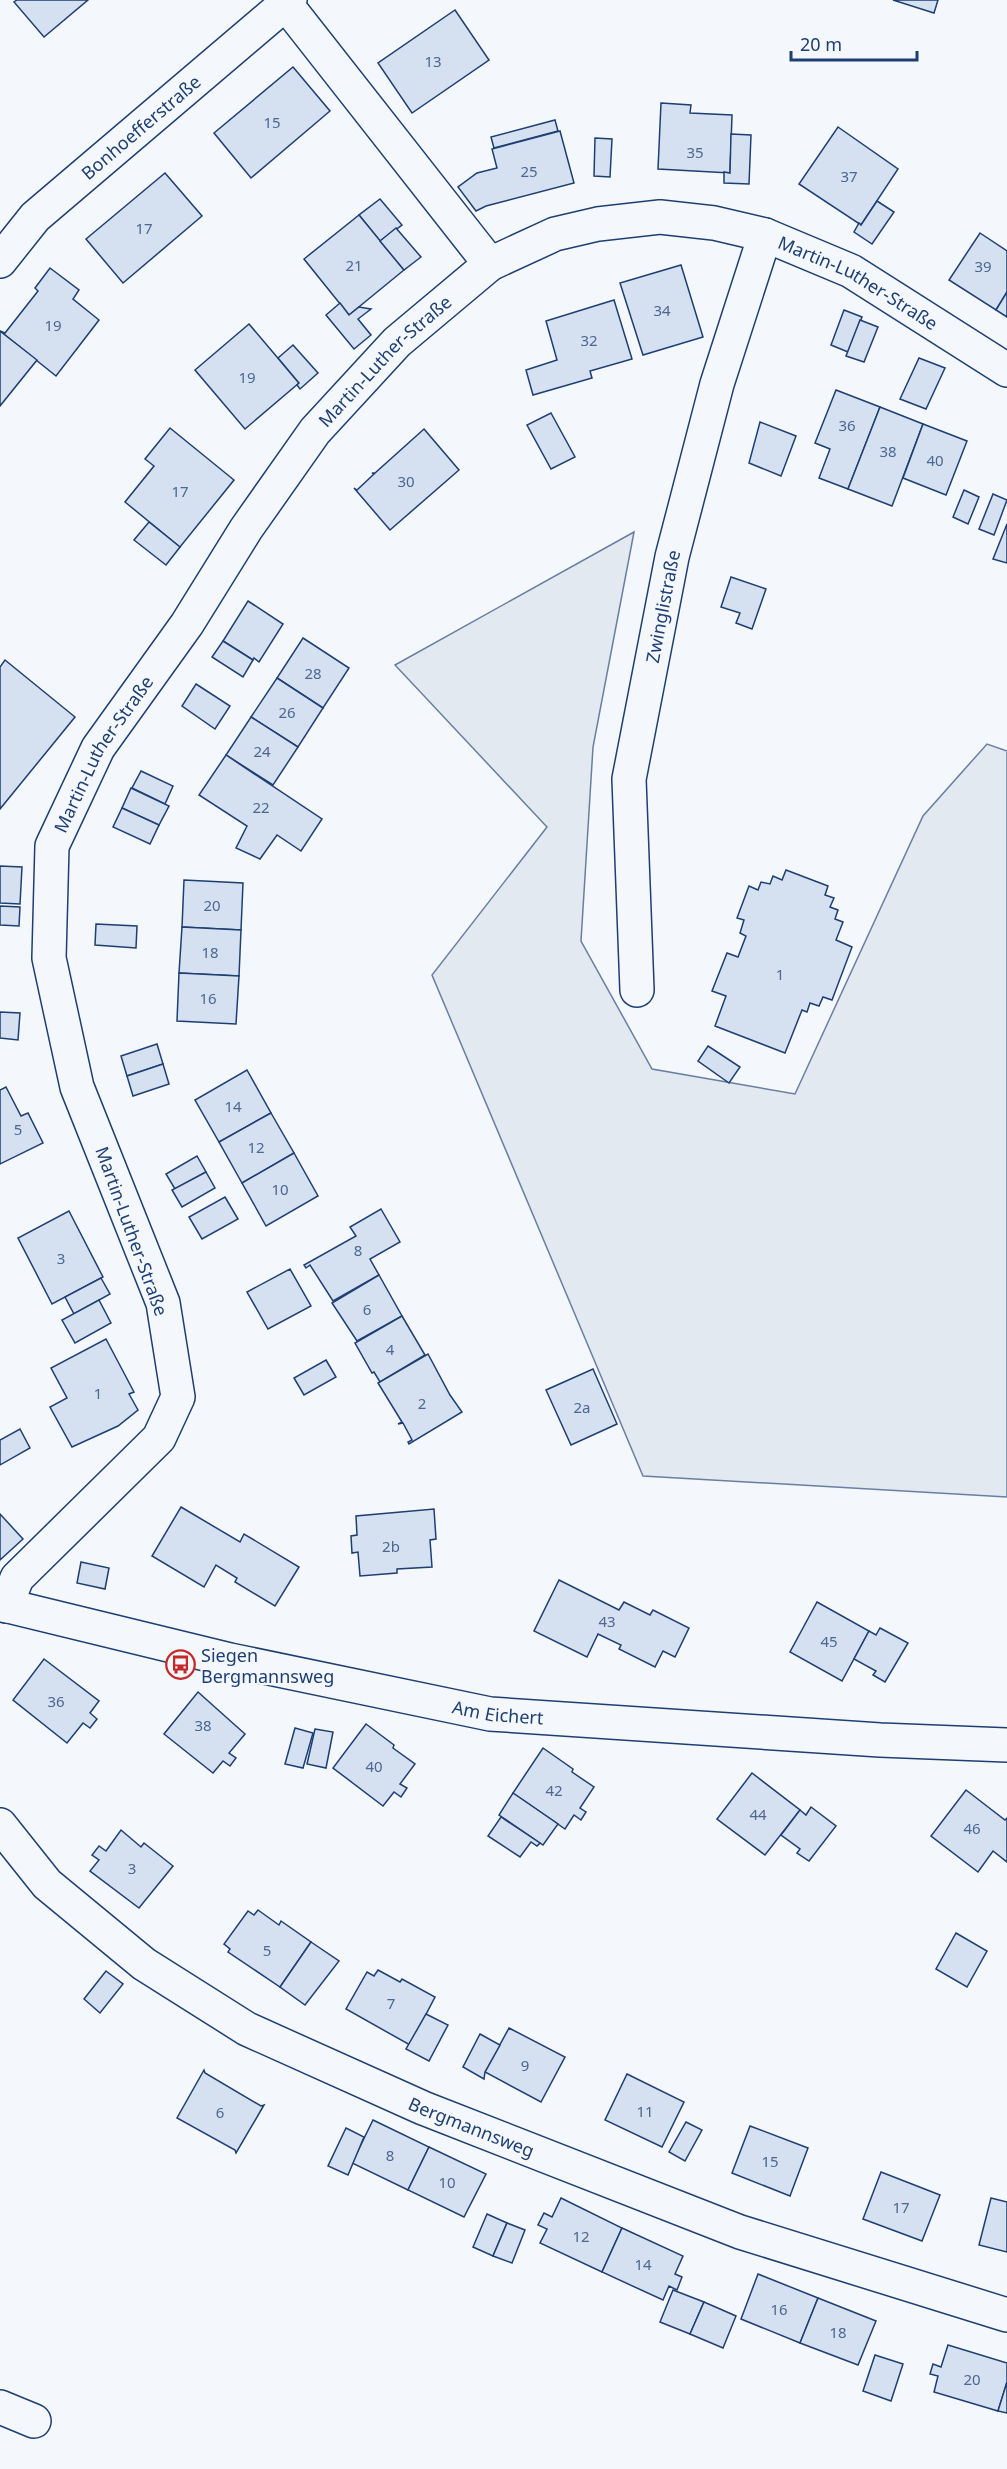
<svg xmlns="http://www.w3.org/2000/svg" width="1007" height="2469" font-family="'Noto Sans',sans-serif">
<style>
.green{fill:#e3e9f0;stroke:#687fa3;stroke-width:1.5}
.building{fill:#d5e0f0;stroke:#1d3f73;stroke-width:1.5}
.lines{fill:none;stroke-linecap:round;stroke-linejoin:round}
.street-casing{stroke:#1d3f73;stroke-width:36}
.secondary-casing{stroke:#1d3f73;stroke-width:36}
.street{stroke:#f4f7fb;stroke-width:33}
.secondary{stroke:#f4f7fb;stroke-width:33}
.labels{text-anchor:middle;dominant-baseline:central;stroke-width:4.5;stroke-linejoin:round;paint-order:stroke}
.number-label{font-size:15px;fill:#4b6792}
.street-label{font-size:18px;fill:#1d3f73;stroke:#f4f7fb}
.poi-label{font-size:18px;fill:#1d3f73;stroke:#f4f7fb;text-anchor:start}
</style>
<rect width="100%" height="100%" fill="#f4f7fb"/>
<path class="green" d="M634,532L593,747L581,941L652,1069L795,1094L923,816L987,744L1007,751V1497L643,1476L432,975L547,827L395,665Z"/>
<g class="building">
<path d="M17,0H88L44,37L14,2Z"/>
<path d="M893,0H938L934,13Z"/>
<path d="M455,10L489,60L412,113L378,63Z"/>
<path d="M293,67L330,111L251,178L214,133Z"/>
<path d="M661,103L691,105L690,113L732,115L730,173L658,169Z"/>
<path d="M555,120L558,131L494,148L491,137Z"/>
<path d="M838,127L898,169L861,225L799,184Z"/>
<path d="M560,131L574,183L486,206L476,211L458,187L477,173L497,168L492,149Z"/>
<path d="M731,134L751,135L749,184L724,183V172L730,173Z"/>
<path d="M595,138L612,139L610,177L594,176Z"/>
<path d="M165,173L202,216L123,283L86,239Z"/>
<path d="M380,199L402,225L380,241L359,215Z"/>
<path d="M877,201L894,212L872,244L854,232L859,223L861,225Z"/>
<path d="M359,215L404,270L349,315L304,259Z"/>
<path d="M396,228L421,257L404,270L380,241Z"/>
<path d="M980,233L1007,251V292L996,310L949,280Z"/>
<path d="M681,265L703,337L643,355L620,283Z"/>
<path d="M50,268L79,290L73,299L99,320L56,376L0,331L5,333L38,291L35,288Z"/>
<path d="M1007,292V317L996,310Z"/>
<path d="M614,300L632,359L590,371L592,378L533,395L526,370L557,360L546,321Z"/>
<path d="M340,303L349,315L359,307L371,309L358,319L371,335L354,349L326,315Z"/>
<path d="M844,310L862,317L848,352L831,345Z"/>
<path d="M860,320L878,327L864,362L846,356Z"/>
<path d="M249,324L299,383L245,429L195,370Z"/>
<path d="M0,331L37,360L0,406Z"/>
<path d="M293,345L318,373L300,389L297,385L299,383L278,358Z"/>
<path d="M919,358L945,368L926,409L900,399Z"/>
<path d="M836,390L880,407L848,489L819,478L830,449L815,443Z"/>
<path d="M880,407L923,424L892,506L848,489Z"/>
<path d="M551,413L575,457L551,469L527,425Z"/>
<path d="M760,422L796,436L781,476L749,463Z"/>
<path d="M923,424L967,441L946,495L903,478Z"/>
<path d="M170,428L234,480L180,547L125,502L154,466L145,459Z"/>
<path d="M424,429L459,470L390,530L354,488L357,490L374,474L372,473H375Z"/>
<path d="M964,490L979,497L968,524L953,517Z"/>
<path d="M993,494L1007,500L994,535L979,529Z"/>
<path d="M149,522L180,547L166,565L134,540Z"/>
<path d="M1007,524V563L993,559Z"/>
<path d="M731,577L766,589L752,629L736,623L740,613L721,607Z"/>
<path d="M248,601L283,624L259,662L254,658L253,660L223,641Z"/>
<path d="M303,638L349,668L323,708L277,678Z"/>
<path d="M223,641L253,660L243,677L212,657Z"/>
<path d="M5,660L75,717L0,809V667Z"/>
<path d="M277,678L323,708L298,747L251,717Z"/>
<path d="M196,684L230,706L215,729L182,706Z"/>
<path d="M251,717L298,747L273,785L226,755Z"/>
<path d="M226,755L322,819L301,851L277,835L260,859L236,848L247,826L199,795Z"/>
<path d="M141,771L173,786L165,804L132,788Z"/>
<path d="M131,788L169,806L159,825L122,808Z"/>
<path d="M122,808L159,825L150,844L113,827Z"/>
<path d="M0,866L22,867L20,904L0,903Z"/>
<path d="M786,870L828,886L825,895L834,898L830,907L838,910L835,919L843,922L836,940L852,947L832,1000L823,997L819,1006L810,1003L807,1012L802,1010L785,1053L715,1026L726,996L712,991L727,953L738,957L746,936L740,933L744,920L737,918L749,886L758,890L761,882L770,884L773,876L782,880Z"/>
<path d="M184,880L243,883L241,930L182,927Z"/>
<path d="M0,906L20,907L19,926L0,925Z"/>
<path d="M96,924L137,926L136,948L95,945Z"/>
<path d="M182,927L241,930L239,976L179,973Z"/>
<path d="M179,973L239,976L236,1024L177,1021Z"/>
<path d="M0,1012L20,1013L18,1040L0,1038Z"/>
<path d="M157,1044L163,1064L127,1076L121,1056Z"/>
<path d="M708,1046L740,1067L729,1083L698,1061Z"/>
<path d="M163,1064L169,1084L133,1096L127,1076Z"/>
<path d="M247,1070L271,1113L219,1142L195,1100Z"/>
<path d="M6,1087L21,1116L28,1113L43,1143L0,1164V1090Z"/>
<path d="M271,1113L294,1153L242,1183L219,1142Z"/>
<path d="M294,1153L318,1196L266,1226L242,1183Z"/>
<path d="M197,1156L206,1172L175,1189L166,1174Z"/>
<path d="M206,1172L215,1188L182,1207L172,1190Z"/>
<path d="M225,1197L238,1219L202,1239L189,1217Z"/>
<path d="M381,1209L400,1242L370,1259L379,1275L333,1301L310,1265L306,1268L304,1265L356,1236L350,1227Z"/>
<path d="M69,1211L103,1277L52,1304L18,1238Z"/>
<path d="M290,1269L311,1306L268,1329L247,1292Z"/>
<path d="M379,1275L402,1316L357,1341L332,1303Z"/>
<path d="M101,1278L110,1294L74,1314L65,1297Z"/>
<path d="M99,1300L111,1323L75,1343L62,1320Z"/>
<path d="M402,1316L425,1355L380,1382L374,1372L372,1373L355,1343Z"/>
<path d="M106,1339L134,1392L129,1394L138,1410L118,1426L72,1447L50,1407L67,1398L51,1368Z"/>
<path d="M428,1354L450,1395L462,1412L409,1444L408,1442L412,1440L403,1423L398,1424L402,1422L378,1383Z"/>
<path d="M326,1360L336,1377L304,1395L294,1378Z"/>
<path d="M593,1369L617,1424L571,1445L546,1390Z"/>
<path d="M20,1429L30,1448L0,1465V1440Z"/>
<path d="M181,1507L240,1542L244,1534L299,1567L275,1606L235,1582L237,1578L216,1565L204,1587L152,1556Z"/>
<path d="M434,1509L436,1539L430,1540L432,1567L397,1569V1573L360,1576L358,1552L352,1553L351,1536L357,1535L356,1516Z"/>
<path d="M0,1514L23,1539L0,1560Z"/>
<path d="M81,1562L109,1568L105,1589L77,1583Z"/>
<path d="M559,1580L619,1610L624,1602L650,1615L653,1610L689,1628L675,1657L663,1651L655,1667L619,1649L621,1645L598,1634L587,1657L534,1631Z"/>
<path d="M817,1602L869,1631L842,1681L790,1652Z"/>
<path d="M880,1628L908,1643L885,1682L873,1675L876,1671L854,1659L869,1631L876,1635Z"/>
<path d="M44,1659L99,1701L90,1713L97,1719L90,1728L83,1723L67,1743L13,1700Z"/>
<path d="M198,1692L245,1734L229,1753L236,1758L230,1766L223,1761L213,1773L164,1734Z"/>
<path d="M366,1724L394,1745L393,1748L415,1764L400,1784L407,1788L401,1797L394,1792L383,1806L333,1768Z"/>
<path d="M295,1728L313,1733L303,1768L285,1764Z"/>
<path d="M315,1729L333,1732L326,1768L307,1764Z"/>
<path d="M543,1748L573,1769L572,1772L594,1787L580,1808L586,1812L581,1820L574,1815L565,1829L513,1793Z"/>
<path d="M752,1773L800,1810L765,1855L717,1819Z"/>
<path d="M966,1790L1005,1820L1007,1818V1862L993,1851L978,1872L931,1836Z"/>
<path d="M513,1793L558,1824L543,1845L499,1815Z"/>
<path d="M811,1807L836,1826L809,1861L797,1853L800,1849L781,1835L800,1810L806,1815Z"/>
<path d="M501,1817L540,1843L537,1846L531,1842L520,1857L488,1836Z"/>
<path d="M121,1830L141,1847L144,1843L173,1866L139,1908L90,1871L99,1860L92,1855L99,1846L106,1851Z"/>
<path d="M258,1910L279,1925L281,1921L311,1942L280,1987L228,1952L230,1949L224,1944L248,1911L254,1915Z"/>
<path d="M956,1933L987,1951L967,1987L936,1969Z"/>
<path d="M311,1942L339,1961L305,2005L280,1987Z"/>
<path d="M378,1970L400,1982L402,1979L435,1997L410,2045L346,2009L367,1972L374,1976Z"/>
<path d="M106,1971L123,1984L100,2013L84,1999Z"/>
<path d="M426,2014L448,2025L429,2061L406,2049Z"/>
<path d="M509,2028L565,2057L541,2102L485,2072Z"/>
<path d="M480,2034L500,2045L485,2072L484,2079L463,2067Z"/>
<path d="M204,2070L205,2073L261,2106L264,2105L236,2153L235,2150L177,2118Z"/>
<path d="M627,2074L684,2102L662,2147L605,2120Z"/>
<path d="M373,2120L429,2147L408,2190L352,2163Z"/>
<path d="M686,2122L702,2130L685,2161L669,2152Z"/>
<path d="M750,2126L808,2148L790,2196L732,2173Z"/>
<path d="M346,2128L364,2137L348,2175L328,2166Z"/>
<path d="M429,2147L486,2174L464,2217L408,2190Z"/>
<path d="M881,2172L940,2195L922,2241L863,2219Z"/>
<path d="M561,2198L622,2228L602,2272L540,2243L547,2229L538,2225L544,2213L552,2217Z"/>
<path d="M991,2198L1007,2202V2252L979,2245Z"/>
<path d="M487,2214L507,2223L493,2256L473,2247Z"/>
<path d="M507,2223L525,2230L512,2263L493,2256Z"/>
<path d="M622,2228L683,2256L675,2274L682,2277L677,2290L669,2286L663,2300L602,2272Z"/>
<path d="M758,2274L818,2298L800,2343L741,2319Z"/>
<path d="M673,2290L704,2302L690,2334L660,2322Z"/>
<path d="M818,2298L876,2321L858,2365L800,2343Z"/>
<path d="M704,2302L736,2316L723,2348L690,2334Z"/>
<path d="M948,2345L1007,2363V2382L998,2411L934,2392L938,2376L930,2374L933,2364L941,2367Z"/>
<path d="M875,2355L903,2364L891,2401L863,2391Z"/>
<path d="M1007,2382V2413L998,2411Z"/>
</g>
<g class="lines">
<defs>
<g id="street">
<path d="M285,3L490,264"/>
<path id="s1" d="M0,261L35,217L290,0"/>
<path id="s2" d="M637,990L629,779L672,557L717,384L765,235"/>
<path id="s3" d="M6,1606L17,1578L159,1438L178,1397L163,1303L77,1087L49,958L52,846L98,748L187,624L246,529L315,431L397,342L490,264L555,234L598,224L660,217L714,223L765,235L851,271L1007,370"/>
<path id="s4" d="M0,1825L47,1884L144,1964L247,2029L423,2108L740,2232L1007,2315"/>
<path d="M0,2407L34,2421"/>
</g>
<g id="secondary">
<path id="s5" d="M0,1604L230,1660L490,1714L880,1740L1007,1745"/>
</g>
</defs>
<use href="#street" class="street-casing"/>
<use href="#secondary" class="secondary-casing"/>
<use href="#street" class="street"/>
<use href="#secondary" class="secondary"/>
</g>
<defs>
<symbol id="bus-ring" viewBox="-11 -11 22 22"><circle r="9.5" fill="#f4f7fb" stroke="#c62828" stroke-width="1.5"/><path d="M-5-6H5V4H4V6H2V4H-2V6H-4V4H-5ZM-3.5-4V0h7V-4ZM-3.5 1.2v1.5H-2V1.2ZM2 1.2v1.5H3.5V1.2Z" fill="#c62828"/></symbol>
</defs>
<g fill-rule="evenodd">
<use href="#bus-ring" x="164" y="1648" width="33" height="33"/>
</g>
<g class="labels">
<g class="number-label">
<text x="433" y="61">13</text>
<text x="272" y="122">15</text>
<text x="695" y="152">35</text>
<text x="529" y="171">25</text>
<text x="849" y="176">37</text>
<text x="144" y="228">17</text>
<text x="354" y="265">21</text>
<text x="983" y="266">39</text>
<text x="662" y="310">34</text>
<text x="53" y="325">19</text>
<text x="589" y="340">32</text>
<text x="247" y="377">19</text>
<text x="847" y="425">36</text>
<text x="888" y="451">38</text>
<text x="935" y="460">40</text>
<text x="406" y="481">30</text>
<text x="180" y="491">17</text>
<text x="313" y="673">28</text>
<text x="287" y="712">26</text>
<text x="262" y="751">24</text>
<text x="261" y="807">22</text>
<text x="212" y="905">20</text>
<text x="210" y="952">18</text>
<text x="780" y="974">1</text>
<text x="208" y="998">16</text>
<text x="233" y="1106">14</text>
<text x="18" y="1129">5</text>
<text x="256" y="1147">12</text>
<text x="280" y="1189">10</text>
<text x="358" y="1250">8</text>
<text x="61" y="1258">3</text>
<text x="367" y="1309">6</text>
<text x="390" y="1349">4</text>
<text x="98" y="1393">1</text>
<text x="422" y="1403">2</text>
<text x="582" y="1407">2a</text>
<text x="391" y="1546">2b</text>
<text x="607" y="1621">43</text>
<text x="829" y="1641">45</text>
<text x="56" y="1701">36</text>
<text x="203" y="1725">38</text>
<text x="374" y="1766">40</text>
<text x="554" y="1790">42</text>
<text x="758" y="1814">44</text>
<text x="972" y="1828">46</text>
<text x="132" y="1868">3</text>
<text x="267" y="1950">5</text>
<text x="391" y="2003">7</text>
<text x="525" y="2065">9</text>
<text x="645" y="2111">11</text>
<text x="220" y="2112">6</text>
<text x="390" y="2155">8</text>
<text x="770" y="2161">15</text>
<text x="447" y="2182">10</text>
<text x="901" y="2207">17</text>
<text x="581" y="2236">12</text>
<text x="643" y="2264">14</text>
<text x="779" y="2309">16</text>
<text x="838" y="2332">18</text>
<text x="972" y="2379">20</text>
</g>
<g class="street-label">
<text stroke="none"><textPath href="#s1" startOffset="195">Bonhoefferstraße</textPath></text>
<text stroke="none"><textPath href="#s3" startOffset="1971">Martin-Luther-Straße</textPath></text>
<text stroke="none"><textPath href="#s3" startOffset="1438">Martin-Luther-Straße</textPath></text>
<text stroke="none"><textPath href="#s2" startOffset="387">Zwinglistraße</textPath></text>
<text stroke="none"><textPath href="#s3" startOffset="952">Martin-Luther-Straße</textPath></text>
<text transform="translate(132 1231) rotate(70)">Martin-Luther-Straße</text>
<text stroke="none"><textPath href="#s5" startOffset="510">Am Eichert</textPath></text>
<text stroke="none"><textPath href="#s4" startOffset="568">Bergmannsweg</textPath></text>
</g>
<g class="poi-label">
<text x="201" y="1655">Siegen<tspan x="201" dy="21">Bergmannsweg</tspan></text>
</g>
</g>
<path d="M791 51v9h126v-9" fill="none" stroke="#1d3f73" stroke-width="3"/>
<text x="800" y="51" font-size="18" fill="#1d3f73" stroke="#f4f7fb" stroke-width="4.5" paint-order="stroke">20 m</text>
</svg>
